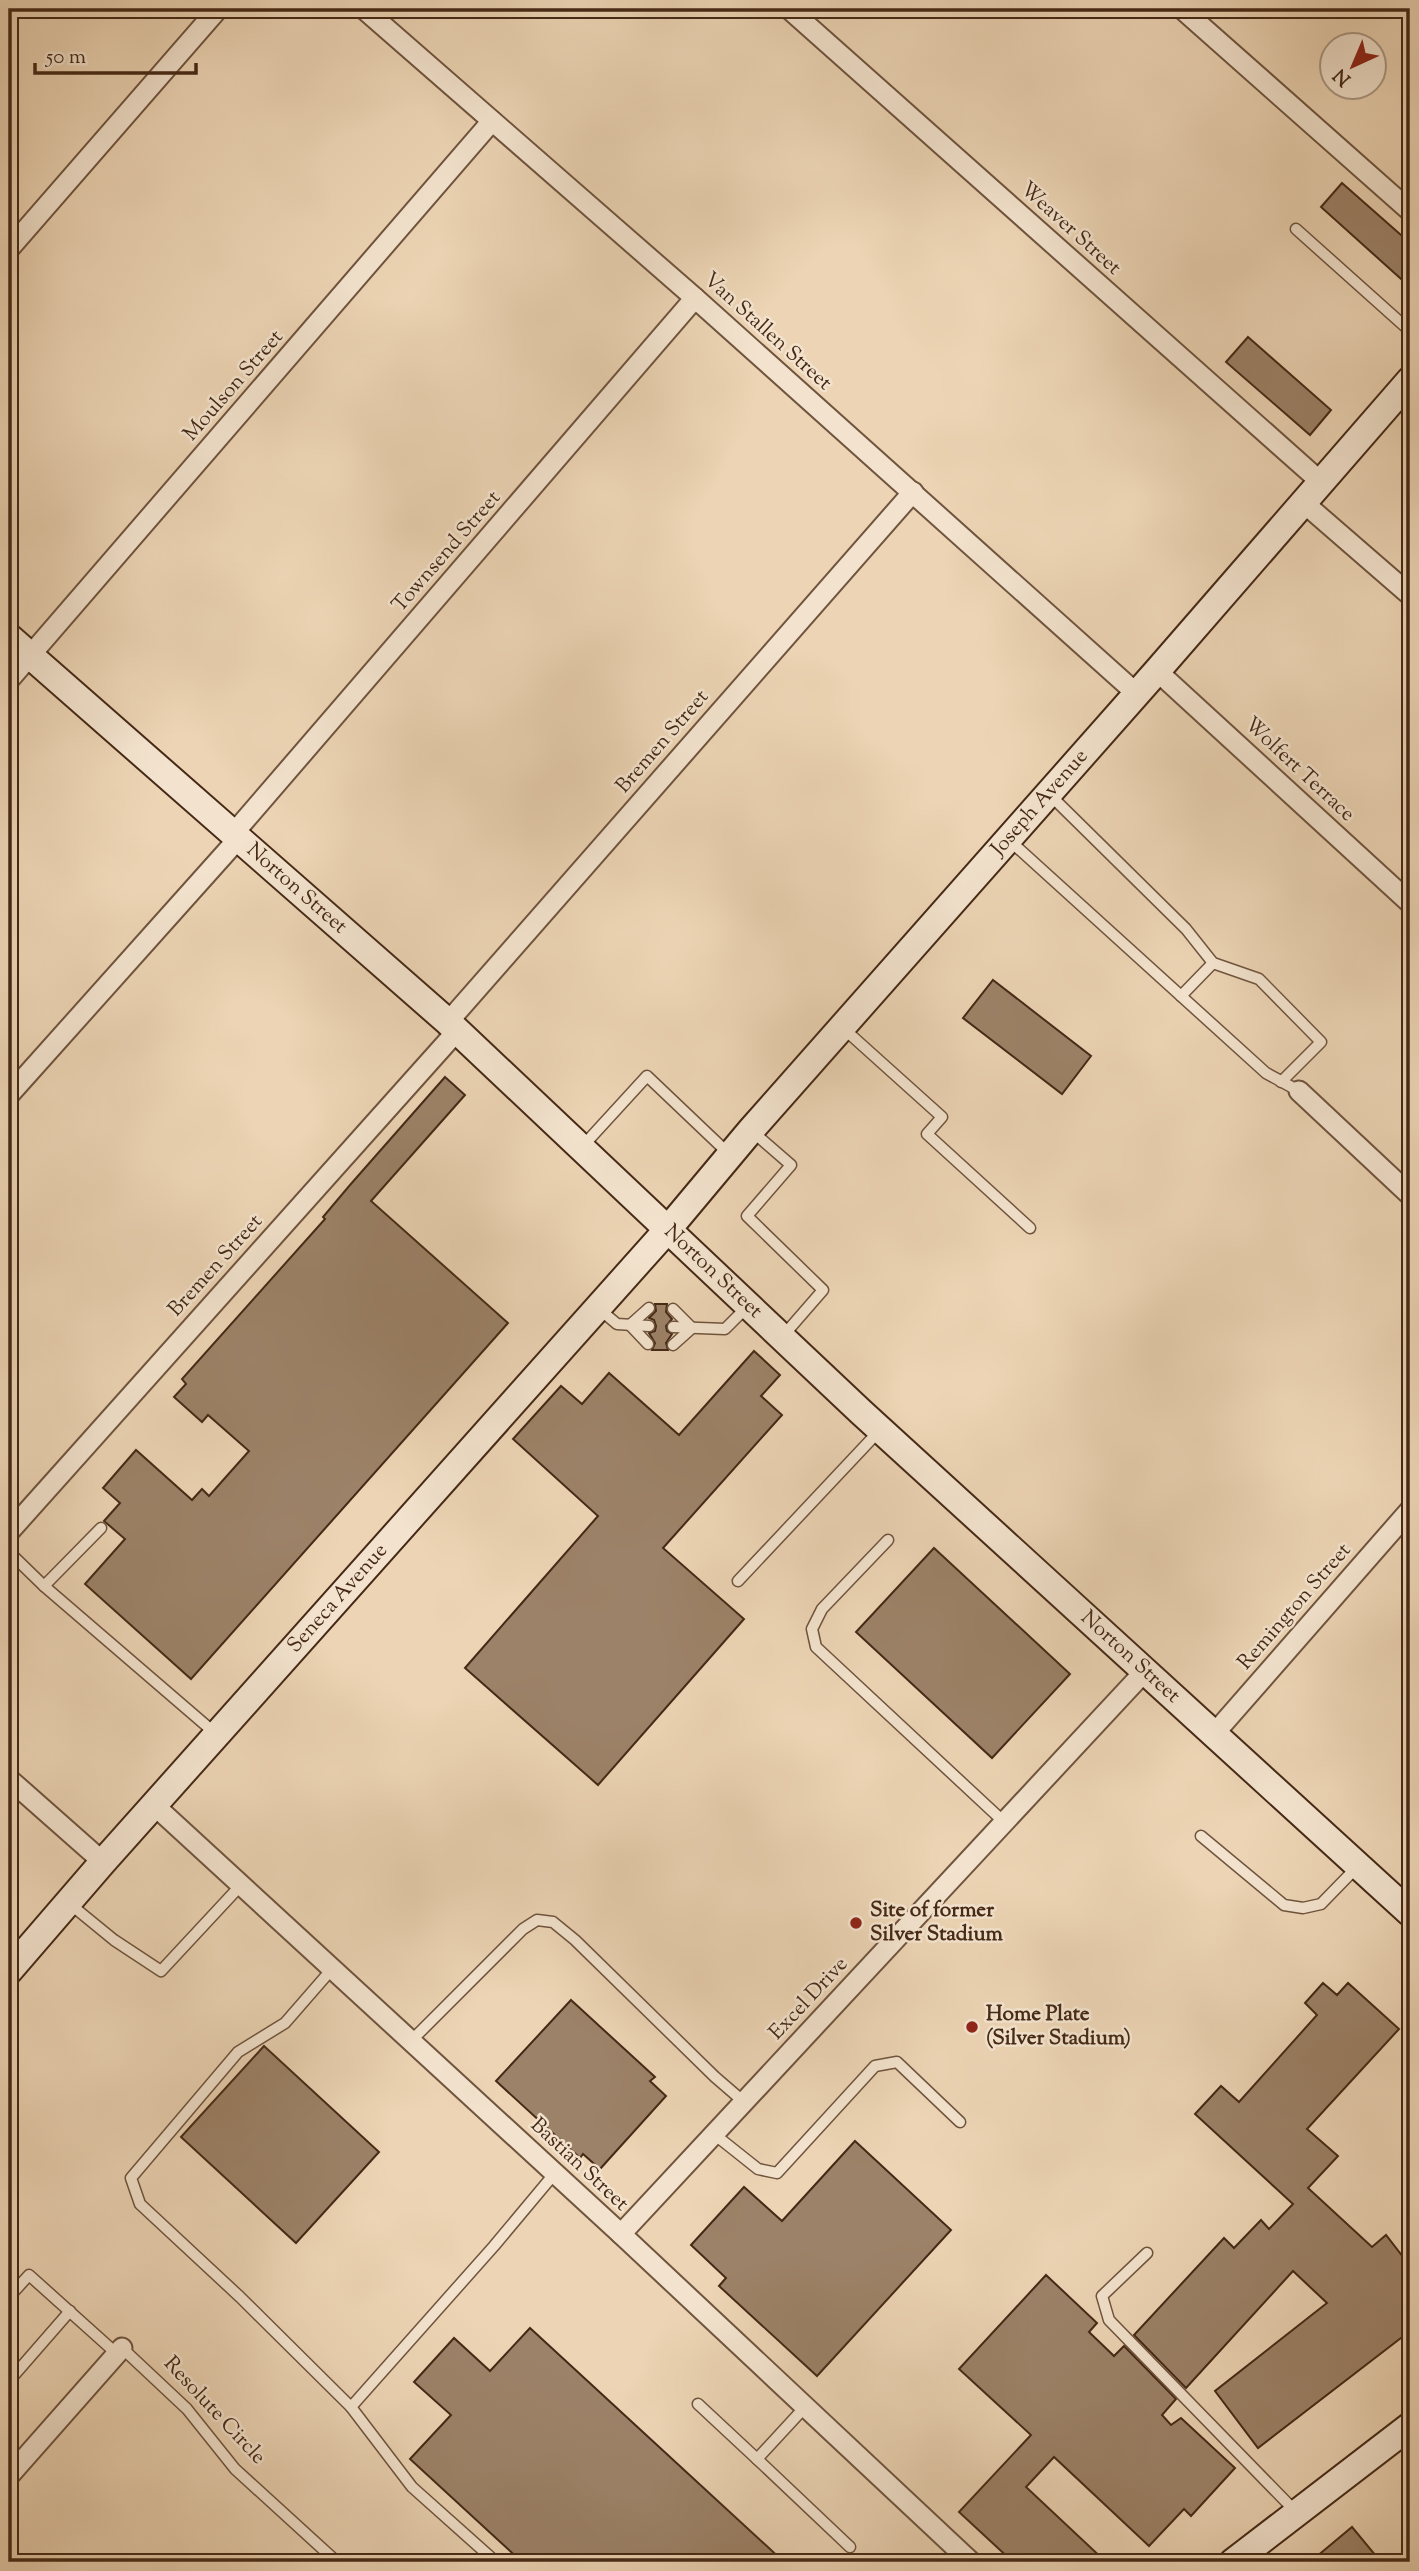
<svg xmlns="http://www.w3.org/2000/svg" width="1419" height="2571" font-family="'Sorts Mill Goudy',serif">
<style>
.building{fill:#9c8268;stroke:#452916;stroke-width:2}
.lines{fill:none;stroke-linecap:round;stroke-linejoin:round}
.lane-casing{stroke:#6f543e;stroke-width:13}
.street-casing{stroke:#6f543e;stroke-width:23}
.secondary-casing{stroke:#452916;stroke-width:30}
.lane{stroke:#f3e3ce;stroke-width:10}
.street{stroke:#f3e3ce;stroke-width:19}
.secondary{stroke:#f3e3ce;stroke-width:26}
.poi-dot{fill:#8f2418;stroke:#f3e3ce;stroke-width:2.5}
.labels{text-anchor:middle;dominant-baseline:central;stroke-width:5;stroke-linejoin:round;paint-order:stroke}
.street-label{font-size:21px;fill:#452916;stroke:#f3e3ce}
.poi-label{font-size:21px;font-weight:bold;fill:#452916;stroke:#f3e3ce;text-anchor:start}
</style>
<rect width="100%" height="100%" fill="#ecd4b4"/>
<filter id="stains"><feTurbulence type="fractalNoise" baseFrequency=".00286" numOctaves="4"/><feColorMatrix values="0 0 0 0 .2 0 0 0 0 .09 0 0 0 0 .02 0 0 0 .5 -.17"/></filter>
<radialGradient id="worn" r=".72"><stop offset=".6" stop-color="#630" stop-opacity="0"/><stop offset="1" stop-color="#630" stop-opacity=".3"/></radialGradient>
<g class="building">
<path d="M1342,183L1410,243V287L1321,207Z"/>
<path d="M1248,337L1331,410L1310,435L1226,362Z"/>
<path d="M993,980L1091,1056L1062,1094L963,1018Z"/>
<path d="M445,1077L465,1095L371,1201L508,1323L191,1679L85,1584L125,1539L104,1521L120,1503L103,1488L136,1450L192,1500L202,1489L209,1496L249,1451L208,1415L202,1422L174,1397L186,1384L182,1379L325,1219L323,1217L350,1185Z"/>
<path d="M655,1304H667L666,1312L672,1319L666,1326L667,1331L672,1334L666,1343L668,1350H652L655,1343L649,1333L655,1331L656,1326L654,1320L649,1318L656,1311Z"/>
<path d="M754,1351L780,1375L761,1396L782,1415L663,1548L744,1619L598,1785L465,1668L598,1516L513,1439L561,1386L582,1404L609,1373L679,1435Z"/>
<path d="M934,1548L1070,1674L992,1758L856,1632Z"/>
<path d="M1323,1983L1337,1995L1348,1983L1399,2029L1307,2129L1338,2156L1308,2188L1372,2247L1386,2235L1410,2266V2331L1258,2448L1215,2391L1327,2303L1293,2271L1186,2388L1134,2335L1224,2238L1234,2248L1261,2220L1269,2229L1293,2204L1195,2114L1221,2086L1239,2102L1317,2015L1305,2003Z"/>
<path d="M571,2000L655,2077L650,2081L666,2096L600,2169L583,2154L580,2158L496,2081Z"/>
<path d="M264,2046L379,2152L296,2243L181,2137Z"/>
<path d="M855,2141L951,2230L817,2376L719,2286L726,2278L691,2245L744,2187L782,2221Z"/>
<path d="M1046,2275L1097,2323L1089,2332L1114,2356L1124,2346L1176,2399L1162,2415L1171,2425L1181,2418L1235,2468L1191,2516L1184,2509L1149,2546L1054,2457L1026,2487L1106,2562H1013L959,2512L1031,2435L959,2369Z"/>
<path d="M530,2328L784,2562H522L410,2459L451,2415L414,2382L454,2338L490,2371Z"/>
<path d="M1352,2527L1381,2562H1310Z"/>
</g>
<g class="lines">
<defs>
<g id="lane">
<path d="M1296,229L1410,331"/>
<path d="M1049,794L1186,929L1213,963L1259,979L1321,1042L1281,1082"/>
<path d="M1009,840L1266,1073L1299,1091"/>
<path d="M1181,996L1213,963"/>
<path d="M843,1028L942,1117L927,1134L1030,1228"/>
<path d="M753,1132L791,1165L747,1216L823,1290L783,1336"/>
<path d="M582,1147L647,1076L729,1154"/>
<path d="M598,1308L617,1324L649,1326"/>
<path d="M673,1309L692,1328L673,1345"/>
<path d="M673,1327L725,1329L747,1307"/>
<path d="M648,1344L630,1325L649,1308"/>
<path d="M888,1540L822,1609L812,1629L816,1647L1004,1822"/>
<path d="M9,1552L44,1586L216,1734"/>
<path d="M738,1581L880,1430"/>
<path d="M44,1586L101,1528"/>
<path d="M1201,1836L1284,1905L1303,1908L1321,1904L1358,1866"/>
<path d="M70,1904L114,1940L161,1971L241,1885"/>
<path d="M332,1969L285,2023L238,2052L131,2178L140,2204L240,2297L351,2407"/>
<path d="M411,2041L523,1929L537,1920L553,1922L575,1940L715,2077L744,2102"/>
<path d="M714,2134L758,2169L777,2173L875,2066L897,2062L960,2122"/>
<path d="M1147,2253L1102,2296L1109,2320L1297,2513"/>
<path d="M9,2297L29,2275L117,2354"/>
<path d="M122,2348L187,2409L235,2469L337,2562"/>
<path d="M9,2381L70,2311"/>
<path d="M698,2404L757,2459"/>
<path d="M805,2407L757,2459L850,2547"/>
<path d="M496,2562L412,2487L351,2407L494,2246L555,2173"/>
</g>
<g id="street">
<path d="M364,9L695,298L1137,694"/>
<path d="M789,9L1322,483"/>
<path d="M1182,9L1410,211"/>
<path d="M9,249L218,9"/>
<path d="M1304,503L1410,595"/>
<path d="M1157,671L1410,903"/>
<path d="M9,680L492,121"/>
<path d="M233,834L695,298"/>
<path d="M448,1022L913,492"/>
<path d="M1299,1091L1410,1195"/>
<path d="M9,1095L238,839"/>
<path d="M9,1532L457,1031"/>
<path d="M1214,1734L1410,1510"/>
<path d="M9,1779L103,1862"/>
<path d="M154,1805L621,2234L971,2562"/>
<path d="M621,2234L1145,1671"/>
<path d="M9,2476L122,2348"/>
</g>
<g id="secondary">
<path id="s1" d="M9,637L448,1022L861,1412L1410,1913"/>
<path id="s2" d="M9,1971L103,1862L669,1228L751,1130L1157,671L1410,380"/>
<path d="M1233,2562L1410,2426"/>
</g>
</defs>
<use href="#lane" class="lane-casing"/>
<use href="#street" class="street-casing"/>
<use href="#secondary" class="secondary-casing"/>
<use href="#lane" class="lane"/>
<use href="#street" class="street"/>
<use href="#secondary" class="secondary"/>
</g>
<g class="poi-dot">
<circle cx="856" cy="1923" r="7"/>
<circle cx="972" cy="2027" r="7"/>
</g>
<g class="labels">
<g class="street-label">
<text transform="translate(1070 229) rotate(42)">Weaver Street</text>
<text transform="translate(767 332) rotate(42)">Van Stallen Street</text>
<text transform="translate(234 386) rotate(-49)">Moulson Street</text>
<text transform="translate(447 552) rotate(-49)">Townsend Street</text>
<text transform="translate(663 742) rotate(-49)">Bremen Street</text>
<text transform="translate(1299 770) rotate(43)">Wolfert Terrace</text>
<text stroke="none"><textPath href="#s2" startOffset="1558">Joseph Avenue</textPath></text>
<text stroke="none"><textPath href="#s1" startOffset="382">Norton Street</textPath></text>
<text transform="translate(216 1266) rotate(-48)">Bremen Street</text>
<text stroke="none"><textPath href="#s1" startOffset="948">Norton Street</textPath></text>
<text stroke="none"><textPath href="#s2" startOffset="497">Seneca Avenue</textPath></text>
<text transform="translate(1295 1607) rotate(-49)">Remington Street</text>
<text stroke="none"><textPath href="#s1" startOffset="1516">Norton Street</textPath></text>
<text transform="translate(809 1999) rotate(-47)">Excel Drive</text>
<text transform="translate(579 2165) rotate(43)">Bastian Street</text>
<text transform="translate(214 2411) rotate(47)">Resolute Circle</text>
</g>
<g class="poi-label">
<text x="870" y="1911">Site of former<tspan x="870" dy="24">Silver Stadium</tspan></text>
<text x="986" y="2015">Home Plate<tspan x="986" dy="24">(Silver Stadium)</tspan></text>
</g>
</g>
<rect width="1419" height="2571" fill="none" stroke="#ecd4b4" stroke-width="35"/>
<rect x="10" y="10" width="1398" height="2550" fill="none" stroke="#452916" stroke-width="3.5"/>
<rect x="18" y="18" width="1384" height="2536" fill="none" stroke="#452916" stroke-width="2"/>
<g transform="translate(1353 66) rotate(224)"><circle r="33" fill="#f3e3ce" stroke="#ad9984" stroke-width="2"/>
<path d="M0-5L12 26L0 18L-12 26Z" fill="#8f2418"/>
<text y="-10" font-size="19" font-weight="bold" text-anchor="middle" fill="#452916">N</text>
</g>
<path d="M35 63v10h161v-10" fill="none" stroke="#452916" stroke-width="3.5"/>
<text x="46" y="63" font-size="21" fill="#452916" stroke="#f3e3ce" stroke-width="5" paint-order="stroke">50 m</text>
<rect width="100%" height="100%" filter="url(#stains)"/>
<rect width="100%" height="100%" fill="url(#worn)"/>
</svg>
